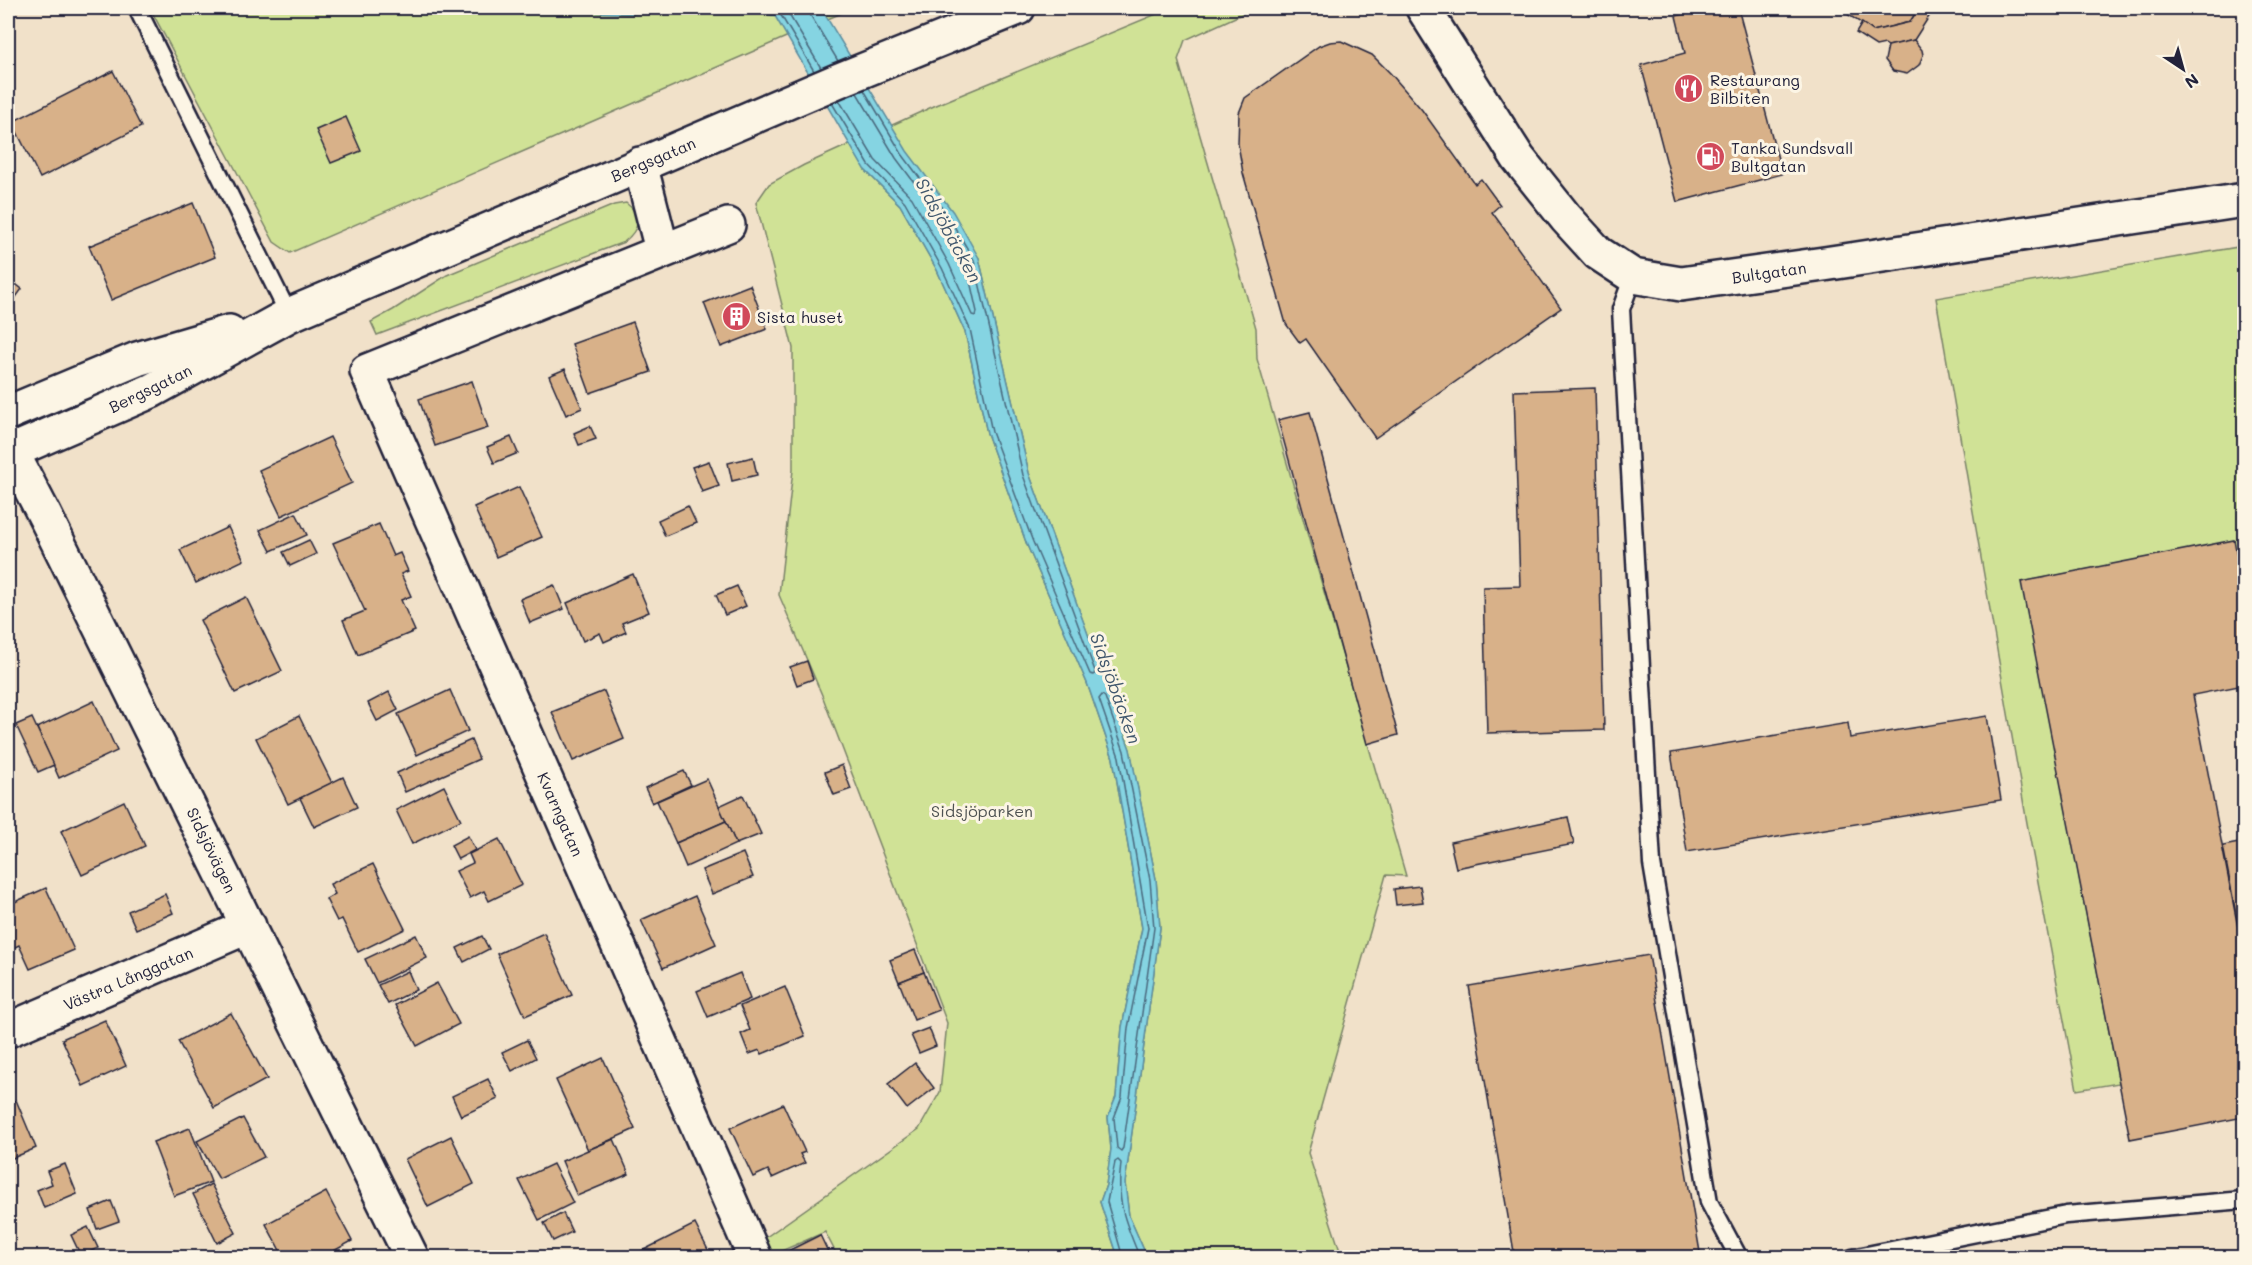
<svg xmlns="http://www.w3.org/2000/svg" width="2252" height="1265" font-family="Mali,sans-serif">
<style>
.green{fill:#d0e296;stroke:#798268;stroke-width:1.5}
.water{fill:#85d4e2;stroke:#5d8d9f;stroke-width:1.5}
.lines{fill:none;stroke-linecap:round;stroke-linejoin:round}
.shore{stroke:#4a697e;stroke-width:1.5}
.building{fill:#d8b189;stroke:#22223b;stroke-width:1.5}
.lane-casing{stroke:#22223b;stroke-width:21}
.street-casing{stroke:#22223b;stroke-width:38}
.secondary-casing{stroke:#22223b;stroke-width:38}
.highway-casing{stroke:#22223b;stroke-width:38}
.lane{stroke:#fcf5e5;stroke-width:16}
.street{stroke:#fcf5e5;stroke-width:33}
.secondary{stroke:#fcf5e5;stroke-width:33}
.highway{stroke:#fcf5e5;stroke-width:33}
.labels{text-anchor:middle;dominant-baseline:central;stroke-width:6;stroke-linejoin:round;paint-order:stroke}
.poi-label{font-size:16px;fill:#22223b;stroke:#fcf5e5;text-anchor:start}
.street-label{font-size:16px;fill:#22223b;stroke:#fcf5e5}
.park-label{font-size:16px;fill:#4e5252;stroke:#fcf5e5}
.water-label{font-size:18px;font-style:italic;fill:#40576d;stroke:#fcf5e5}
</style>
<rect width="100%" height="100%" fill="#f1e1c9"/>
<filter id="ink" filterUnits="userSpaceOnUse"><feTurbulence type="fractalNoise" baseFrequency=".0167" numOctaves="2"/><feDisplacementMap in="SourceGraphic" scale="12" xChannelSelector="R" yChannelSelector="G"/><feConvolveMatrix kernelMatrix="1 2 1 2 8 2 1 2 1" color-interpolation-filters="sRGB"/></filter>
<g filter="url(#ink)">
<g class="green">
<path d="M150,8H853L290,253L274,242Z"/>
<path d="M1171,8H1255L1185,40L1178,60L1256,328L1257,359L1406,876L1386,875L1308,1153L1342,1257H1147L1129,1216L1125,1183L1160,928L1156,879L1130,750L1029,473L979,258L864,169L900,205L937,270L965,332L987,433L1027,545L1087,683L1113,758L1142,928L1122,1027L1116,1097L1108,1117L1111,1149L1106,1185L1100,1202L1118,1257H838L825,1232L770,1256L762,1240L919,1129L940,1092L947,1023L822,695L779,595L793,470V348L756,203L769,184L804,165L934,106Z"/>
<path d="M626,203C643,216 640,229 624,242L377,335L371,322L393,310L447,275L614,205Z"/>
<path d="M2244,246V595L2234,541L2022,582L2119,1083L2077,1090L2027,823L1936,298Z"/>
</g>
<g class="water">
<path d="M543,8H666L633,14L563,11Z"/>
<path d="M746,8H821L907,151L953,212L979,258L1029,473L1130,749L1156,879L1160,928L1125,1183L1129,1216L1147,1257H1118L1100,1202L1106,1185L1111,1149L1108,1117L1116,1097L1122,1027L1142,928L1113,758L1087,683L1027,545L987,433L965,332L937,270L900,205L864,169L775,16Z"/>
</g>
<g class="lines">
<g class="shore">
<path d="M768,8L779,12L814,71"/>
<path d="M785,8L821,68"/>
<path d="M809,8L811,16L838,61"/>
<path d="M839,100L875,160L912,198L949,264L972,315L976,316L977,312L966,263L942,220L896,158L857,93"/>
<path d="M832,103L869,165L905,202L942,268L970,329L992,432L1033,542L1090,674L1094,675L1095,671L1023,475L974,260L948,216L902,154L864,90"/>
<path d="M1102,695L1105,697L1124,751L1150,880L1154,928L1123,1148L1121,1151L1117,1148L1114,1118L1122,1097L1128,1028L1148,928L1119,757L1099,699Z"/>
<path d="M1123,1258L1107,1202L1115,1162L1118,1160L1121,1163C1116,1202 1125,1222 1140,1258"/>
</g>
</g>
<g class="building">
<path d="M1710,8H1738L1782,174L1677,202L1641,65L1685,53L1676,16Z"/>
<path d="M1838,8H1923L1918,9L1910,22L1873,31Z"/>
<path d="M1918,9L1930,15L1914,40L1888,46L1885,44L1876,46L1856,33L1862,23L1873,31L1910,22Z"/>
<path d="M1914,40L1922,50L1923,55L1919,65L1907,74L1893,71L1885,60L1888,46Z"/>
<path d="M1341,41L1372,55L1391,74L1422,110L1475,184L1481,179L1500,205L1492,212L1561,308L1375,438L1306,339L1300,343L1286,324L1243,173L1238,144L1239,113L1245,98L1319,46L1330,42Z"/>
<path d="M113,71L141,127L40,178L12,122Z"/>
<path d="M346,117L361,151L331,163L316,130Z"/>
<path d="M193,203L215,257L111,300L89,246Z"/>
<path d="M8,278L22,289L8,308Z"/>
<path d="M750,285L767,329L721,347L704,303Z"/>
<path d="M633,322L651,372L590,393L572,344Z"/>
<path d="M565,369L582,408L566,415L549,376Z"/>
<path d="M472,381L488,428L435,446L419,399Z"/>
<path d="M1595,388L1604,730L1487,733L1483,587L1520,586L1514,391Z"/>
<path d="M1310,412L1398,735L1367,744L1278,420Z"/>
<path d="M590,426L596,439L579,445L574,433Z"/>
<path d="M330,437L352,483L281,516L259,470Z"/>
<path d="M511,437L518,453L494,463L487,447Z"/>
<path d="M753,457L757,475L732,481L728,463Z"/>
<path d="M709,461L719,486L702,492L692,467Z"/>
<path d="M519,487L542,537L496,557L474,507Z"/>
<path d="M688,506L696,523L665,536L658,520Z"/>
<path d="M296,513L307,535L271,551L260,530Z"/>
<path d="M379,524L393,556L400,553L408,571L401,574L411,596L401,600L415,631L358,655L343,620L365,611L333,543Z"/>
<path d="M228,527L244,560L196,583L180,550Z"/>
<path d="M309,540L316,554L290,566L283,552Z"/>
<path d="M2234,540L2244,595V685L2193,695L2244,959V1117L2130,1139L2021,582Z"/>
<path d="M633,574L649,612L622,623L626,632L604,642L600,633L583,641L567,603Z"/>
<path d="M554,585L564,609L530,623L520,599Z"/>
<path d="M737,586L746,606L725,615L716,595Z"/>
<path d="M246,597L282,671L235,693L200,620Z"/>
<path d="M807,661L813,679L797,685L790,667Z"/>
<path d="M450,690L468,731L417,755L398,714Z"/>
<path d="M604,691L624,739L573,761L552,712Z"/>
<path d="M389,692L398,710L377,721L368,703Z"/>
<path d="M94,701L117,751L59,778L37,728Z"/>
<path d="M299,716L332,783L288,804L256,738Z"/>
<path d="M1987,716L2001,800L1687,852L1671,753L1848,723L1850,738Z"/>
<path d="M32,718L54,765L38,772L16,725Z"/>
<path d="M471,740L479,759L405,792L397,773Z"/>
<path d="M842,765L851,789L834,795L825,772Z"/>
<path d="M684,771L691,785L652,803L645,788Z"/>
<path d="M343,777L357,807L314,827L300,798Z"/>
<path d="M707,779L726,821L676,843L657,801Z"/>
<path d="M444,786L461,820L412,844L396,810Z"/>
<path d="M743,795L761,834L736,844L719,806Z"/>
<path d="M124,801L145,846L82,875L61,831Z"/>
<path d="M1568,817L1574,844L1456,868L1450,842Z"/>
<path d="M726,821L736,844L686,867L676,843Z"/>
<path d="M468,836L475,850L458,859L451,845Z"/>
<path d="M499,839L522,885L489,901L484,891L470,898L456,871L473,863L469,854Z"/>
<path d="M2244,842V923L2238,924L2223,846Z"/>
<path d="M743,853L753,877L712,894L702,870Z"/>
<path d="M373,864L405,929L358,952L342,919L337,921L326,899L335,894L330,884Z"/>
<path d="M1420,886L1423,902L1396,905L1394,889Z"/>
<path d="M46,888L74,950L30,969L19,945L11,949L8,941V926L14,923L8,905Z"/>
<path d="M165,894L173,913L136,929L128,911Z"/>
<path d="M695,896L716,944L663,968L641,920Z"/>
<path d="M544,933L572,995L525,1016L497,954Z"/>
<path d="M416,935L427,958L377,983L365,959Z"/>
<path d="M482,936L489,949L464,962L457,948Z"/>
<path d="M915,950L924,972L899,982L890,960Z"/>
<path d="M1649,955L1701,1258H1515L1469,986Z"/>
<path d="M408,971L416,990L388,1004L378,985Z"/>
<path d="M924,972L939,1010L914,1020L899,982Z"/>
<path d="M740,973L750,999L708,1017L697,991Z"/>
<path d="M437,983L459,1024L417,1046L395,1005Z"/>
<path d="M785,987L805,1036L762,1054L760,1050L749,1054L741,1034L750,1030L740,1006Z"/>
<path d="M231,1013L267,1079L214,1108L178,1041Z"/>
<path d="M105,1020L126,1066L83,1086L62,1039Z"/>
<path d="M929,1028L936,1046L919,1053L911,1035Z"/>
<path d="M527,1040L536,1058L512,1071L502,1052Z"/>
<path d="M603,1058L635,1129L588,1150L556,1080Z"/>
<path d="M915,1063L934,1088L907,1109L888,1084Z"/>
<path d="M488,1079L498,1099L461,1116L452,1096Z"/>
<path d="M16,1100L36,1148L8,1160V1104Z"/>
<path d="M783,1104L805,1152L800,1154L805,1163L772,1178L768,1170L753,1177L730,1128Z"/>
<path d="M243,1118L264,1157L219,1179L197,1141Z"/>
<path d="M190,1128L211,1182L174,1196L153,1142Z"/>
<path d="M451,1136L474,1184L428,1207L405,1159Z"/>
<path d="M614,1139L629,1174L577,1196L562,1161Z"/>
<path d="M65,1164L77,1194L44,1208L37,1190L52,1184L47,1171Z"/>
<path d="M553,1164L573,1203L539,1220L519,1180Z"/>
<path d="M211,1184L236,1233L217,1243L193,1194Z"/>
<path d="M326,1192L352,1241L321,1258H284L266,1224Z"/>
<path d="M111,1201L119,1221L97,1229L90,1210Z"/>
<path d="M563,1213L572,1232L553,1241L544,1223Z"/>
<path d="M695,1224L712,1258H628Z"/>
<path d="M88,1227L98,1248L81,1256L71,1235Z"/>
<path d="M820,1235L830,1256L788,1258L786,1252Z"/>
</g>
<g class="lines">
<defs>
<g id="lane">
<path d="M137,8L289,315"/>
<path d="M1633,276L1621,309L1652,864L1709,1202L1739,1258"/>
<path d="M1852,1258L2066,1215L2244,1200"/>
</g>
<g id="street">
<path d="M1423,8L1518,158L1566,218L1598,253L1633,276L1681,284L1824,264L2244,200"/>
<path d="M640,164L662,250"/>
<path d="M728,225L367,371L755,1258"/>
<path d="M8,1030L249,926"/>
</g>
<path id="secondary" d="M8,445L45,516L412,1258"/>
<g id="highway">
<path d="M8,413L137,359L229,332"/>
<path d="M8,453L151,391L289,315L837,81L1018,8"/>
</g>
</defs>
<use href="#lane" class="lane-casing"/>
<use href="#street" class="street-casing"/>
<use href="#secondary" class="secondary-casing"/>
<use href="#highway" class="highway-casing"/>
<use href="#lane" class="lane"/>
<use href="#street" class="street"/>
<use href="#secondary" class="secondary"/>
<use href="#highway" class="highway"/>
</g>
</g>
<defs>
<symbol id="restaurant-disc" viewBox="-11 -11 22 22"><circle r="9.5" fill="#d1495b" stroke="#fcf5e5"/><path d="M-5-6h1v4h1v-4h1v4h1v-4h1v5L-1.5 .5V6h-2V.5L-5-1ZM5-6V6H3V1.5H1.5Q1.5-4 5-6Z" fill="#fff"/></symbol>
<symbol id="fuel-disc" viewBox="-11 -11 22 22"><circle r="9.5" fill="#d1495b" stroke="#fcf5e5"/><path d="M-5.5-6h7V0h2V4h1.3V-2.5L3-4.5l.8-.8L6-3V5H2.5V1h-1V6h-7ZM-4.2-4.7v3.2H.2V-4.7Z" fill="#fff"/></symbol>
<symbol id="building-disc" viewBox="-11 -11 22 22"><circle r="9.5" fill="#d1495b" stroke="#fcf5e5"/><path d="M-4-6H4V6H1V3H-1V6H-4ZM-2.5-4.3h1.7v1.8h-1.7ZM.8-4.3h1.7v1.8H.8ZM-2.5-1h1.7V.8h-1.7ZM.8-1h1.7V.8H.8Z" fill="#fff"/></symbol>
</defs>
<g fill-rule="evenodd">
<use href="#restaurant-disc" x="1672" y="72" width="33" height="33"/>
<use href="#fuel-disc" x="1694" y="140" width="33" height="33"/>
<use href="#building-disc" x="720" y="300" width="33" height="33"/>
</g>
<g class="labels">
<g class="poi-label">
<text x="1710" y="79">Restaurang<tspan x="1710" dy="18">Bilbiten</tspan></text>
<text x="1731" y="147">Tanka Sundsvall<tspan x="1731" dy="18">Bultgatan</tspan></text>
<text x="757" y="316">Sista huset</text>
</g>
<g class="street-label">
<text transform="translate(653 159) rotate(-23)">Bergsgatan</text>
<text transform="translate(1769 272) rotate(-8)">Bultgatan</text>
<text transform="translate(150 388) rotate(-26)">Bergsgatan</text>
<text transform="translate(561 814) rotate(66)">Kvarngatan</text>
<text transform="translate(212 850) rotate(64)">Sidsjövägen</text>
<text transform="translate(128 978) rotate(-23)">Västra Långgatan</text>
</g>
<g class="park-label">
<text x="982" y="810">Sidsjöparken</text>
</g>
<g class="water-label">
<text transform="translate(949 230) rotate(61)">Sidsjöbäcken</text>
<text transform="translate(1116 688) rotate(70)">Sidsjöbäcken</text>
</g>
</g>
<rect width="2252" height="1265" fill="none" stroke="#fcf5e5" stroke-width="30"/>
<rect x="15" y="15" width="2222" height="1235" fill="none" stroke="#22223b" stroke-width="2" filter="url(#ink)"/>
<g transform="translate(2183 69) rotate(144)" stroke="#fcf5e5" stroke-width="4.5" paint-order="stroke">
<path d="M0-4.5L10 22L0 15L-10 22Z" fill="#22223b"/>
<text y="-9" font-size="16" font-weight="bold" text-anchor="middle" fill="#22223b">N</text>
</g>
</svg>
